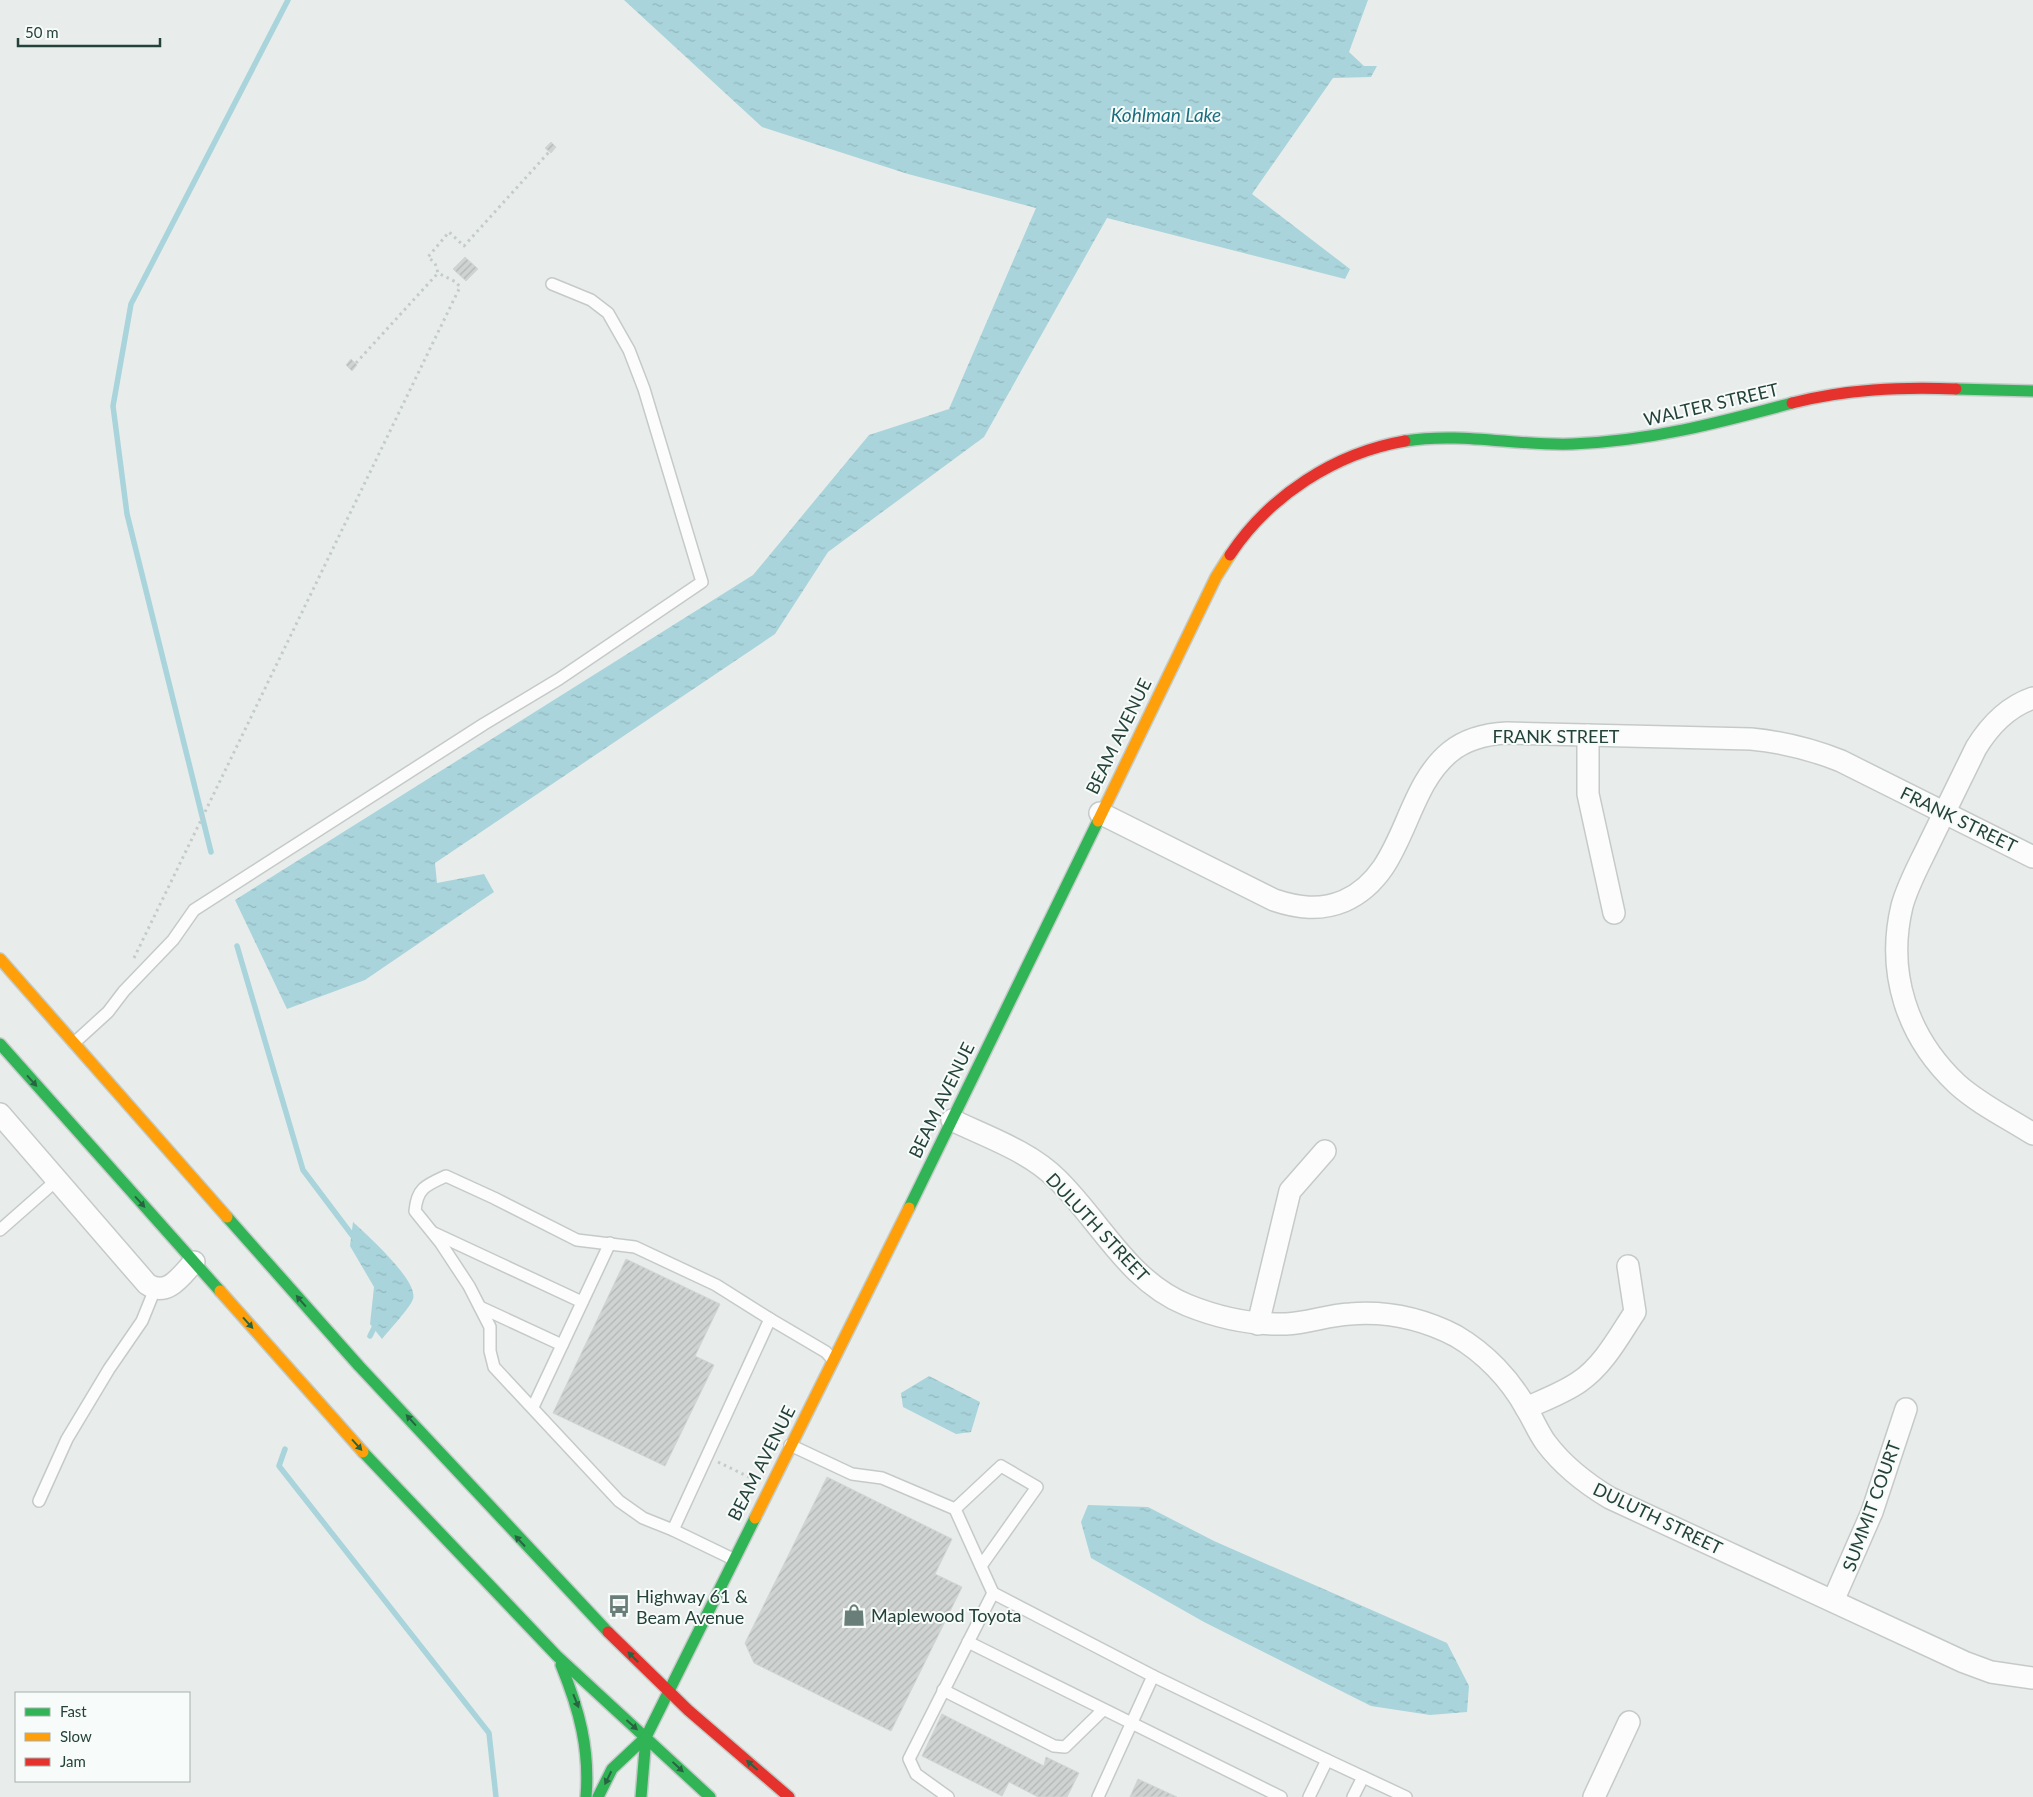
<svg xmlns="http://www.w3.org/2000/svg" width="2033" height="1797" font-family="Lato,sans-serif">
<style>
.water{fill:url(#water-ripples)}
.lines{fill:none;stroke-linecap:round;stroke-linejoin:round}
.stream{stroke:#a9d4db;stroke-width:5.5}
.building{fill:url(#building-hatch);stroke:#d1d6d4}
.lane-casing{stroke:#c5cac8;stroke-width:14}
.street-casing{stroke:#c5cac8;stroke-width:24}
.fast-casing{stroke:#c3cbc8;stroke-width:14}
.slow-casing{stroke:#c3cbc8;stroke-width:14}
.jam-casing{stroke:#c3cbc8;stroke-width:14}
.path{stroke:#c3ccca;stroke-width:3;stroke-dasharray:2.5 4;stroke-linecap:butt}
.lane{stroke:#fcfcfc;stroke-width:11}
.street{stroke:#fcfcfc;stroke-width:21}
.fast{stroke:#30b455;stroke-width:11}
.slow{stroke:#ff9f0a;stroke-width:11}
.jam{stroke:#e5322d;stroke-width:11}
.oneway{fill:#286442}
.labels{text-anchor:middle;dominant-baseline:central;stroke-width:4;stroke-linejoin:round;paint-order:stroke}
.street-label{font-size:18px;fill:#24423a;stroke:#f7fbf9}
.poi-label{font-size:18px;fill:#24423a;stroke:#f7fbf9;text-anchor:start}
.water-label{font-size:19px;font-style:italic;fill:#1c6f80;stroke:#f7fbf9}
</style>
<defs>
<pattern id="water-ripples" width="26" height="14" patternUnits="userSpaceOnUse" patternTransform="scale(1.25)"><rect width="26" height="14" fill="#a9d4db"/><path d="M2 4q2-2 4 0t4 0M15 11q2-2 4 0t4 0" fill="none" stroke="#91b7bd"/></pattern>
<pattern id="building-hatch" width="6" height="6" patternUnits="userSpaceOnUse" patternTransform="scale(1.25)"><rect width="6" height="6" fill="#cfd4d2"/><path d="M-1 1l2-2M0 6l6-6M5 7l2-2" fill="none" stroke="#b2b7b5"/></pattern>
</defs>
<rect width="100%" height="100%" fill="#e8edeb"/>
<g class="water">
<path d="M624,0H1368L1349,52L1364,66H1377L1371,77L1333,78L1252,194L1350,269L1345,279L1107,218L984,437L828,552L775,634L435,863L437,883L484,874L494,892L365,980L287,1009L235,900L753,575L869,435L949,409L1036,208L908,174L762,127Z"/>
<path d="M353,1222C366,1234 419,1281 413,1299C410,1308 389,1330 382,1339L370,1324L374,1287L350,1246Z"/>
<path d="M929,1376L980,1402L971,1432L956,1434L903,1407L901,1393Z"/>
<path d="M1088,1505L1148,1507L1214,1541L1447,1643L1469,1686L1467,1712L1430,1715L1371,1706L1204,1622L1091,1558L1081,1522Z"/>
</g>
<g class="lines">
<g class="stream">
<path d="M211,852L127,514L113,406L131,304L288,0"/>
<path d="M237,946L303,1170L355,1239"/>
<path d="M370,1336L377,1322"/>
<path d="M285,1449L279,1466L489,1733L496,1797"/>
</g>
</g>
<g class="building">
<path d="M551,142L556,147L551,153L545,148Z"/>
<path d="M465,257L478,269L466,281L453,269Z"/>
<path d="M351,359L357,365L352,371L346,365Z"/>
<path d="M626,1259L720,1304L695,1356L714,1365L665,1466L553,1413Z"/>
<path d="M827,1477L952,1539L935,1574L962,1587L891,1731L754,1663L745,1643Z"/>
<path d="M942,1714L1044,1766L1046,1757L1079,1773L1067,1797H1038L1009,1782L1002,1796L922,1756Z"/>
<path d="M1138,1779L1177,1797H1130Z"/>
</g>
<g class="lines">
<defs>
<g id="lane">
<path d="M74,1043L108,1012L124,991L173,940L194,910L484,724L559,679L702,582L644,389L629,350L608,313L591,300L552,284"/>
<path d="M0,1230L58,1179"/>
<path d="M434,1233L582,1302"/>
<path d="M480,1307L562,1345"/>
<path d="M533,1407L610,1243"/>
<path d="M790,1445L852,1474L882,1478L955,1509L993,1593L909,1759L916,1774L948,1797"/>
<path d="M39,1501L67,1439L109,1369L142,1321L155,1289"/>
<path d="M955,1509L1001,1466L1037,1487L981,1566"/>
<path d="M673,1530L643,1518L619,1501L494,1367L490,1351V1327L469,1286L440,1242L415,1211C417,1188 426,1185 446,1176L494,1198L577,1240L635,1247L716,1285L770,1319"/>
<path d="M733,1559L673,1530L770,1319L826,1352L832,1359"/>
<path d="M993,1593L1153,1676L1098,1797"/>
<path d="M968,1642L1281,1797"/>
<path d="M1153,1676L1327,1760L1309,1797"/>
<path d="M943,1690L1054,1746L1065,1747L1103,1710"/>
<path d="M1327,1760L1406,1797"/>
<path d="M1353,1797L1363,1777"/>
</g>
<g id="street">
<path d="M2033,698C2007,707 1990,725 1976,748C1960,780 1945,812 1929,844C1920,863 1908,884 1902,906C1886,973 1907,1037 1957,1084C1979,1104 2008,1118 2033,1134"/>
<path d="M1588,735V794L1614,913"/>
<path d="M1100,813L1274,900C1298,908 1320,911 1344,901C1406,874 1402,791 1450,752C1467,738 1487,734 1507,733L1751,739C1783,742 1811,749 1841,761L2033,857"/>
<path d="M0,1114L147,1284C167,1298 181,1276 194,1262"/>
<path d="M952,1120C987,1137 1029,1151 1057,1179C1101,1222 1128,1281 1187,1305C1219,1318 1252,1325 1286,1324C1308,1323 1328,1315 1350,1314C1387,1311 1423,1319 1456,1336C1485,1353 1510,1379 1526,1408C1533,1419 1538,1432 1546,1443C1564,1467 1585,1483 1610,1498L1964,1662L1991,1672L2033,1678"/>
<path d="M1258,1324L1290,1191L1325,1151"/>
<path d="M1526,1408C1544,1400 1563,1393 1579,1382C1604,1365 1619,1336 1635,1312L1628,1266"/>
<path d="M1833,1601L1872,1512L1906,1409"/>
<path d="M1594,1797L1629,1722"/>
</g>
<g id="fast">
<path d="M1956,389L2033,391"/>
<path d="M1405,441C1461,432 1516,446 1572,444C1650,441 1718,423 1792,403"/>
<path d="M0,1044L220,1291"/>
<path d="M909,1208L1098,821"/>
<path d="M227,1217L359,1366L608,1632"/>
<path d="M363,1452L557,1656L710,1797"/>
<path d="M561,1665C579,1709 590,1749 586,1797"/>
<path d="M598,1797L612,1769L646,1737L755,1518"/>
<path d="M641,1797L646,1737"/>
</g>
<g id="slow">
<path d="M1098,821L1216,577L1230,555"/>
<path d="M0,959L227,1217"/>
<path d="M220,1291L363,1452"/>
<path d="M755,1518L909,1208"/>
</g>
<g id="jam">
<path d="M1792,403C1847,389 1900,387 1956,389"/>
<path d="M1230,555C1269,496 1335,453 1405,441"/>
<path d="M608,1632L688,1710L789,1797"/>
</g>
</defs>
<use href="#lane" class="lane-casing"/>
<use href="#street" class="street-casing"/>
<use href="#fast" class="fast-casing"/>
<use href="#slow" class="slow-casing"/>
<use href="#jam" class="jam-casing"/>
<g class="path">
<path d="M356,363L438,273"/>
<path d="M134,958L460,287L456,282L438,273L435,263L428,257L449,232L464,246L549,152"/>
<path d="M718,1462L751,1478"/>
</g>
<use href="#lane" class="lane"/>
<use href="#street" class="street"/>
<use href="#fast" class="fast"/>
<use href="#slow" class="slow"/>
<use href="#jam" class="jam"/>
</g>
<defs><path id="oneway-solid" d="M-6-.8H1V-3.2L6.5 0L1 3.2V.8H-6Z" transform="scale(1.25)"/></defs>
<g class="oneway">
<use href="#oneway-solid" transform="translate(32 1081) rotate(48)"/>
<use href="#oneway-solid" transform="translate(140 1202) rotate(48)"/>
<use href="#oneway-solid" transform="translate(301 1301) rotate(-131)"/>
<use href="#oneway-solid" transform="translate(248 1323) rotate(48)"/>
<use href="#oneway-solid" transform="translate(411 1420) rotate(-132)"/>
<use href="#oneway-solid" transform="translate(357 1445) rotate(48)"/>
<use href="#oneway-solid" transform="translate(520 1541) rotate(-133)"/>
<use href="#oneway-solid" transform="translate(633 1657) rotate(-135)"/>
<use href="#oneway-solid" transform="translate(576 1701) rotate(68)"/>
<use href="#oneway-solid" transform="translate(632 1725) rotate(42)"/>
<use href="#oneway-solid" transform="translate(752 1765) rotate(-139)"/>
<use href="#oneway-solid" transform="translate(678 1767) rotate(43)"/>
<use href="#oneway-solid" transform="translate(608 1778) rotate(116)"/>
</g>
<defs>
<symbol id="bus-bare" viewBox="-9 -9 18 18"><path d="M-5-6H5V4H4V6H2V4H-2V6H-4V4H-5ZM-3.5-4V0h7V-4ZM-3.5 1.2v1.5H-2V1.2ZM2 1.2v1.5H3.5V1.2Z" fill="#697e78" stroke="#f7fbf9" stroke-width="2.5" paint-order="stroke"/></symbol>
<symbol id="shop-bare" viewBox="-9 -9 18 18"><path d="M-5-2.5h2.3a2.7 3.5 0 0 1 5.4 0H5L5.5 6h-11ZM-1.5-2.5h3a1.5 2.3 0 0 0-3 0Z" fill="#697e78" stroke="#f7fbf9" stroke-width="2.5" paint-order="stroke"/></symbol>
</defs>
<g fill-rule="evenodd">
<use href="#bus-bare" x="603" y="1590" width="32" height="32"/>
<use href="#shop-bare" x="838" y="1599" width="32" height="32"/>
</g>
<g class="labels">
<g class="street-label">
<text transform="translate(1711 404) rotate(-13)">WALTER STREET</text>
<text transform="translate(1118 736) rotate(-64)">BEAM AVENUE</text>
<text x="1556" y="736">FRANK STREET</text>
<text transform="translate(1959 819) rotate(26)">FRANK STREET</text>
<text transform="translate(941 1100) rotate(-64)">BEAM AVENUE</text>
<text transform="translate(1098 1227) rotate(47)">DULUTH STREET</text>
<text transform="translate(761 1463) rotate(-63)">BEAM AVENUE</text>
<text transform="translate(1871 1506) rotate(-70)">SUMMIT COURT</text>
<text transform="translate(1658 1518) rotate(26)">DULUTH STREET</text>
</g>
<g class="poi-label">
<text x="636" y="1596">Highway 61 &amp;<tspan x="636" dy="21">Beam Avenue</tspan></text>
<text x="871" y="1615">Maplewood Toyota</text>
</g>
<g class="water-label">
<text x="1166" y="114">Kohlman Lake</text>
</g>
</g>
<rect x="15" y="1692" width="175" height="90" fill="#f7fbf9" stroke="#a3b1ad"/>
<rect x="25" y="1708" width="25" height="8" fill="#30b455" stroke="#a3b1ad"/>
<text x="60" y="1717" font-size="15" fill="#24423a">Fast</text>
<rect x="25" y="1733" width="25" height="8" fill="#ff9f0a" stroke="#a3b1ad"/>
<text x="60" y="1742" font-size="15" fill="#24423a">Slow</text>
<rect x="25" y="1758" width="25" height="8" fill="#e5322d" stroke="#a3b1ad"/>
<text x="60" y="1767" font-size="15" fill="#24423a">Jam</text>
<path d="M18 38v8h142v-8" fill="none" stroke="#24423a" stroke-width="2.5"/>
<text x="25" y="38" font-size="15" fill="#24423a" stroke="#f7fbf9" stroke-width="4" paint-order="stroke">50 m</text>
</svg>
